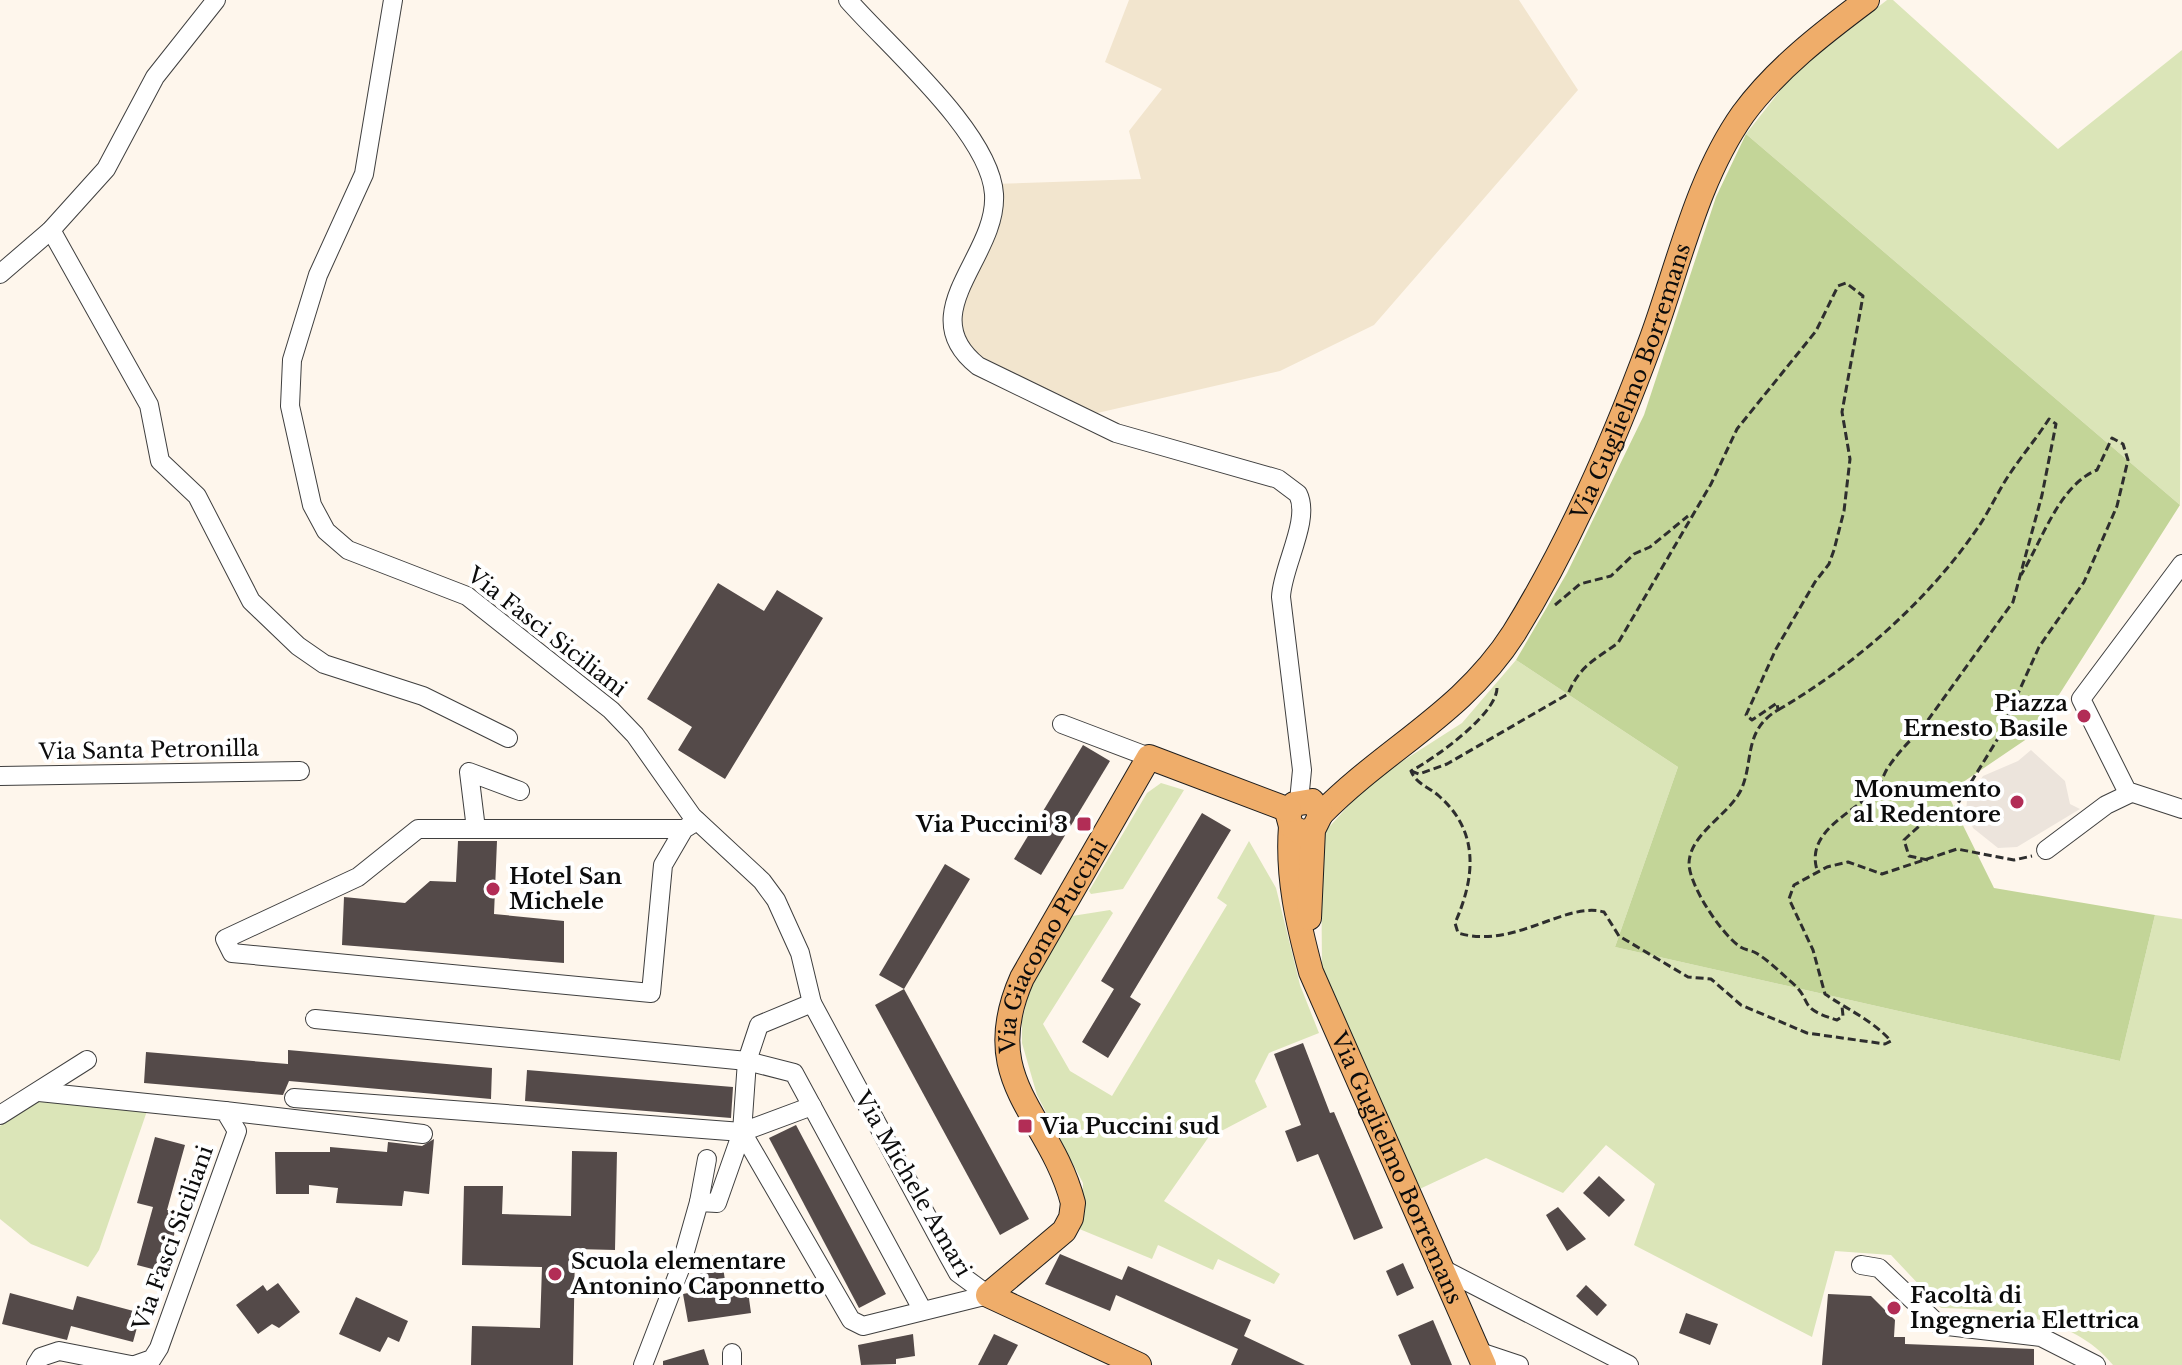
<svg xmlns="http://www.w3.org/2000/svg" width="2182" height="1365" font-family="'Libre Baskerville',serif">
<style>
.farmland{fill:#f2e5ce}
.green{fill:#dbe5b8}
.forest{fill:#c3d598}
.plaza{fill:#ece4dc}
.building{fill:#544a49}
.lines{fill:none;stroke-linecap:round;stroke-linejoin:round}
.minor-casing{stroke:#3f3f3f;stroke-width:20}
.major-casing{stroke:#1d1d1d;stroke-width:26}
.path{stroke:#2e2e2e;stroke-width:3;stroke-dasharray:8 4;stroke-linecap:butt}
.minor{stroke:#fff;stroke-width:18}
.major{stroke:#efad6a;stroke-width:24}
.poi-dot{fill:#b22d56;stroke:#fff;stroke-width:3}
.labels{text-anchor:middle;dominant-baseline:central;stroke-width:8;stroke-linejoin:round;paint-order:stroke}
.street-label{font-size:22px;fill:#0c0c0c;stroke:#fff}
.poi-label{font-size:22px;font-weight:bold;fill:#0c0c0c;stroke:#fff;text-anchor:start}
</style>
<rect width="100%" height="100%" fill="#fef6ec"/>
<path class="farmland" d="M1129,0H1519L1578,90L1374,325L1280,371L1080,417L978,366L951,322L993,184L1141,179L1129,131L1162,89L1105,62Z"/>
<g class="green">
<path d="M1887,0H1893L2058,149L2182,50L2180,505L1746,134L1794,73Z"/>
<path d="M1516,660L1678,767L1615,947L2120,1061L2155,915L2182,919V1365H2113C2074,1316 1999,1309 1941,1308L1891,1255L1835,1251L1812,1337L1634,1245L1655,1184L1606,1145L1563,1193L1486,1158L1411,1193L1322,971L1321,836L1370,782L1462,723Z"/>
<path d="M1161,783L1184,790L1123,889L1091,894L1089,891L1147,793Z"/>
<path d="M1249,841L1276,888L1300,985L1319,1033L1269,1053L1255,1081L1267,1107L1208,1138L1164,1201L1280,1274L1274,1284L1218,1259L1213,1270L1158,1245L1152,1259L1077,1228L1083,1201V1183L1037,1095L1022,1043V1021L1030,988L1072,916L1110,910L1113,913L1043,1024L1070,1071L1112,1096L1227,905L1217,898Z"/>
<path d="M43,1099L147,1111L99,1250L88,1267L31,1244L0,1219V1126Z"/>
</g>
<path class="forest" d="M1746,134L2180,505L2034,734L1947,793L1994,888L2155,915L2120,1061L1615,947L1678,767L1516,660L1567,573L1644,415L1716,197Z"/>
<path class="plaza" d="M2031,750L2065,781L2070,804L2080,809L2017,847L1998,848L1973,828L1966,811L1967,800L1983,776L2018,761Z"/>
<g class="building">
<path d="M718,583L764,611L777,590L823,618L725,779L678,750L692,727L647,699Z"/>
<path d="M1083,745L1110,761L1041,875L1014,859Z"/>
<path d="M1202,813L1231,830L1130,997L1141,1004L1108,1058L1082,1042L1114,989L1101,981Z"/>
<path d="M458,841H497L494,914L564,921V963L342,945L344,897L405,903L430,881L456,882Z"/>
<path d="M945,864L970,879L904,989L879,975Z"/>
<path d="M904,989L1029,1219L1000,1235L875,1005Z"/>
<path d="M1303,1043L1330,1113L1334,1112L1383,1228L1354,1240L1318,1154L1297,1162L1285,1131L1301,1125L1274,1054Z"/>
<path d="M288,1050L492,1068L491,1099L289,1081L283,1095L144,1083L146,1052L288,1064Z"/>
<path d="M527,1070L733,1087L731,1118L525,1101Z"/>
<path d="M796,1125L886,1294L859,1308L769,1138Z"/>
<path d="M155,1137L185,1145L167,1210L180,1213L164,1272L137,1265L153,1207L137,1203Z"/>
<path d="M434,1139L429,1194L404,1191L402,1206L336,1203L338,1188L309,1185V1194H276L275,1152H330V1147L387,1152L388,1142L422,1146Z"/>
<path d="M572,1151L617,1152L615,1250L575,1249L573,1365H471L472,1326L540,1328L542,1267L462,1265L464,1186H503L502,1214L571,1216Z"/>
<path d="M1599,1176L1625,1200L1609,1217L1583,1193Z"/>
<path d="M1558,1207L1586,1239L1567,1251L1546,1215Z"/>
<path d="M721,1254L726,1287L747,1284L751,1313L688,1322L683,1294L703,1290L698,1258Z"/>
<path d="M1060,1254L1122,1280L1128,1266L1251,1320L1244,1336L1305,1365H1231L1238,1349L1116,1295L1110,1311L1045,1284Z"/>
<path d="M1403,1263L1414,1288L1397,1296L1386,1271Z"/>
<path d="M278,1283L300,1312L279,1328L272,1324L258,1334L236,1305L263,1285L267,1291Z"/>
<path d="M1586,1285L1607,1305L1597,1316L1576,1296Z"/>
<path d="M10,1293L73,1310L77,1296L141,1313L133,1342L71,1326L67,1340L2,1324Z"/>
<path d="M1828,1294L1871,1296L1895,1320L1894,1337H1905V1344L2034,1349V1365H1822Z"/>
<path d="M356,1297L408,1321L399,1342L388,1337L380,1352L339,1334Z"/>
<path d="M1686,1313L1718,1324L1710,1345L1679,1333Z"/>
<path d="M1433,1320L1452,1365H1411L1398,1335Z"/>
<path d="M913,1334L915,1356L896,1359V1364L861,1365L858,1345Z"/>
<path d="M994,1334L1018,1345L1007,1365H978Z"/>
<path d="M704,1349L709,1365H663V1361Z"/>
</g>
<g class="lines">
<defs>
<g id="minor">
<path d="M393,0L364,174L318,275L292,360L290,406L312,505L326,531L348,550L467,596L611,710L635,735L692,816L762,881L776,900L800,953L812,1003L949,1257L958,1273L988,1295"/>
<path d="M848,0C889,47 990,133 994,194C998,257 911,313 978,366L1116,433L1278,479L1298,494C1311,520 1282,567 1281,597L1302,770L1299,801"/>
<path d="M51,230L149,405L160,461L197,496L251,601L298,646L324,664L423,696L508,738"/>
<path d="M0,274L51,230L106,169L155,77L216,0"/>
<path d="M2182,564L2081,699L2127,791L2182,809"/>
<path d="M1062,724L1149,757"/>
<path d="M0,776L300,771"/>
<path d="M476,829L469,772L520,791"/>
<path d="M684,829L663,865L651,993L232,953L225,939L358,877L418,829H684L697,821"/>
<path d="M2046,850L2106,805L2131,793"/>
<path d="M315,1019L747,1061L759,1025L812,1003"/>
<path d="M39,1092L225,1111L237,1131L159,1348L152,1359L135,1365"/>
<path d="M294,1098L742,1132"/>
<path d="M225,1111L423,1134"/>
<path d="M0,1115L87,1060"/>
<path d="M699,1202L707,1159"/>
<path d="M1861,1265L1879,1268L1939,1325L2041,1337L2096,1365"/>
<path d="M1437,1266L1629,1365"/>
<path d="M923,1311L794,1073L747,1061L742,1132L851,1320L863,1326L988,1295"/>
<path d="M1477,1351L1519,1365"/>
<path d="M36,1365L41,1357L59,1351L131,1365"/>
<path d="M643,1365L680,1269L699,1202L717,1203L742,1132L812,1106"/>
<path d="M732,1365V1353"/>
</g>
<g id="major">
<path id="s1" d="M1321,814C1387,747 1463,713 1514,633C1571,541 1615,439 1652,338C1679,264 1697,179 1743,114C1776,69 1823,33 1867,0"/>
<path id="s2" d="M1291,826C1287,877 1298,923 1311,972L1484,1365"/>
<path d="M1309,918L1313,830L1321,814L1312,801L1294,804L1288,815L1291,826L1300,832L1313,830"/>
<path id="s3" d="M1139,1365L988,1295L1064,1231L1071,1218L1073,1203C1050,1114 976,1082 1022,978L1149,757L1289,810"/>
</g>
</defs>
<use href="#minor" class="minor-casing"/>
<use href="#major" class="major-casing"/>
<g class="path">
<path d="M1555,605L1580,584L1611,576L1634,554L1650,547L1688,516"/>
<path d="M1497,688C1497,714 1434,759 1411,771C1416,784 1429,787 1439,796C1480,832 1475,878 1455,923L1458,933C1514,950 1565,901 1604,912L1619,936L1688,977L1711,979L1741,1005L1807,1033L1885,1044L1891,1041C1872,1020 1848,1010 1825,994L1813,950L1789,899L1794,885L1827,867L1848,862L1882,874L1957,849L2014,860L2032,856"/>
<path d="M1778,710C1855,665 1929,600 1979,526C1989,511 1997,494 2007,478C2020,458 2036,439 2049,419L2056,424L2042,495L2013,602L1920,731C1907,743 1897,754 1887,769C1883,776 1880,786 1874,791C1852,814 1803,832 1818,873"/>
<path d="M1411,771L1419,774L1447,764L1568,694C1580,665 1595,660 1618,643L1711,484L1737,429L1816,331L1838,286L1846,283L1863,296L1842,412L1850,459L1844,511L1834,550L1829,564L1815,582L1776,649L1746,715L1752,720L1777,703L1778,710C1743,730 1754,762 1741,790C1729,815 1689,834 1689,864C1690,887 1721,933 1739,946C1744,950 1751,950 1756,953C1768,960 1779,971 1789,980C1816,1002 1794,1007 1837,1020L1843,1016L1842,1006"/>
<path d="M1928,860L1909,856L1904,840L1929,817L1949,818L1997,740L2039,647L2084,582L2117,506L2128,460L2123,444L2112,438L2097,470C2059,485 2042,541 2021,575"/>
</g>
<use href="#minor" class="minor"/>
<use href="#major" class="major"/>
</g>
<g class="poi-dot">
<circle cx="2084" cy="716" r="8"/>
<circle cx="2017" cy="802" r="8"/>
<rect x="1076" y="816" width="16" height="16" rx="4"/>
<circle cx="493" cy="889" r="8"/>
<rect x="1017" y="1118" width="16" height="16" rx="4"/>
<circle cx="555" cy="1274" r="8"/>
<circle cx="1894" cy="1308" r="8"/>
</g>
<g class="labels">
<g class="street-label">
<text stroke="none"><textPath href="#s1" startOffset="544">Via Guglielmo Borremans</textPath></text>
<text transform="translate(547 632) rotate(38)">Via Fasci Siciliani</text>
<text transform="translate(149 750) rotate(-1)">Via Santa Petronilla</text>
<text stroke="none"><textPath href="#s3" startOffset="578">Via Giacomo Puccini</textPath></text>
<text stroke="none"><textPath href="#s2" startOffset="362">Via Guglielmo Borremans</textPath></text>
<text transform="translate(913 1184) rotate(60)">Via Michele Amari</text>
<text transform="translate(173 1238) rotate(-70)">Via Fasci Siciliani</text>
</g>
<g class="poi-label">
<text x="2068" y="703" text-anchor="end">Piazza<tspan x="2068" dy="25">Ernesto Basile</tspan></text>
<text x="2001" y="789" text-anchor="end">Monumento<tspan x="2001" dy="25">al Redentore</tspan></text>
<text x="1068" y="824" text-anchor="end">Via Puccini 3</text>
<text x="509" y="876">Hotel San<tspan x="509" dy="25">Michele</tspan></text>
<text x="1041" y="1126">Via Puccini sud</text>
<text x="571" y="1261">Scuola elementare<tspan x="571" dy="25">Antonino Caponnetto</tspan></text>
<text x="1910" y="1295">Facoltà di<tspan x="1910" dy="25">Ingegneria Elettrica</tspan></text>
</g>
</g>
</svg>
